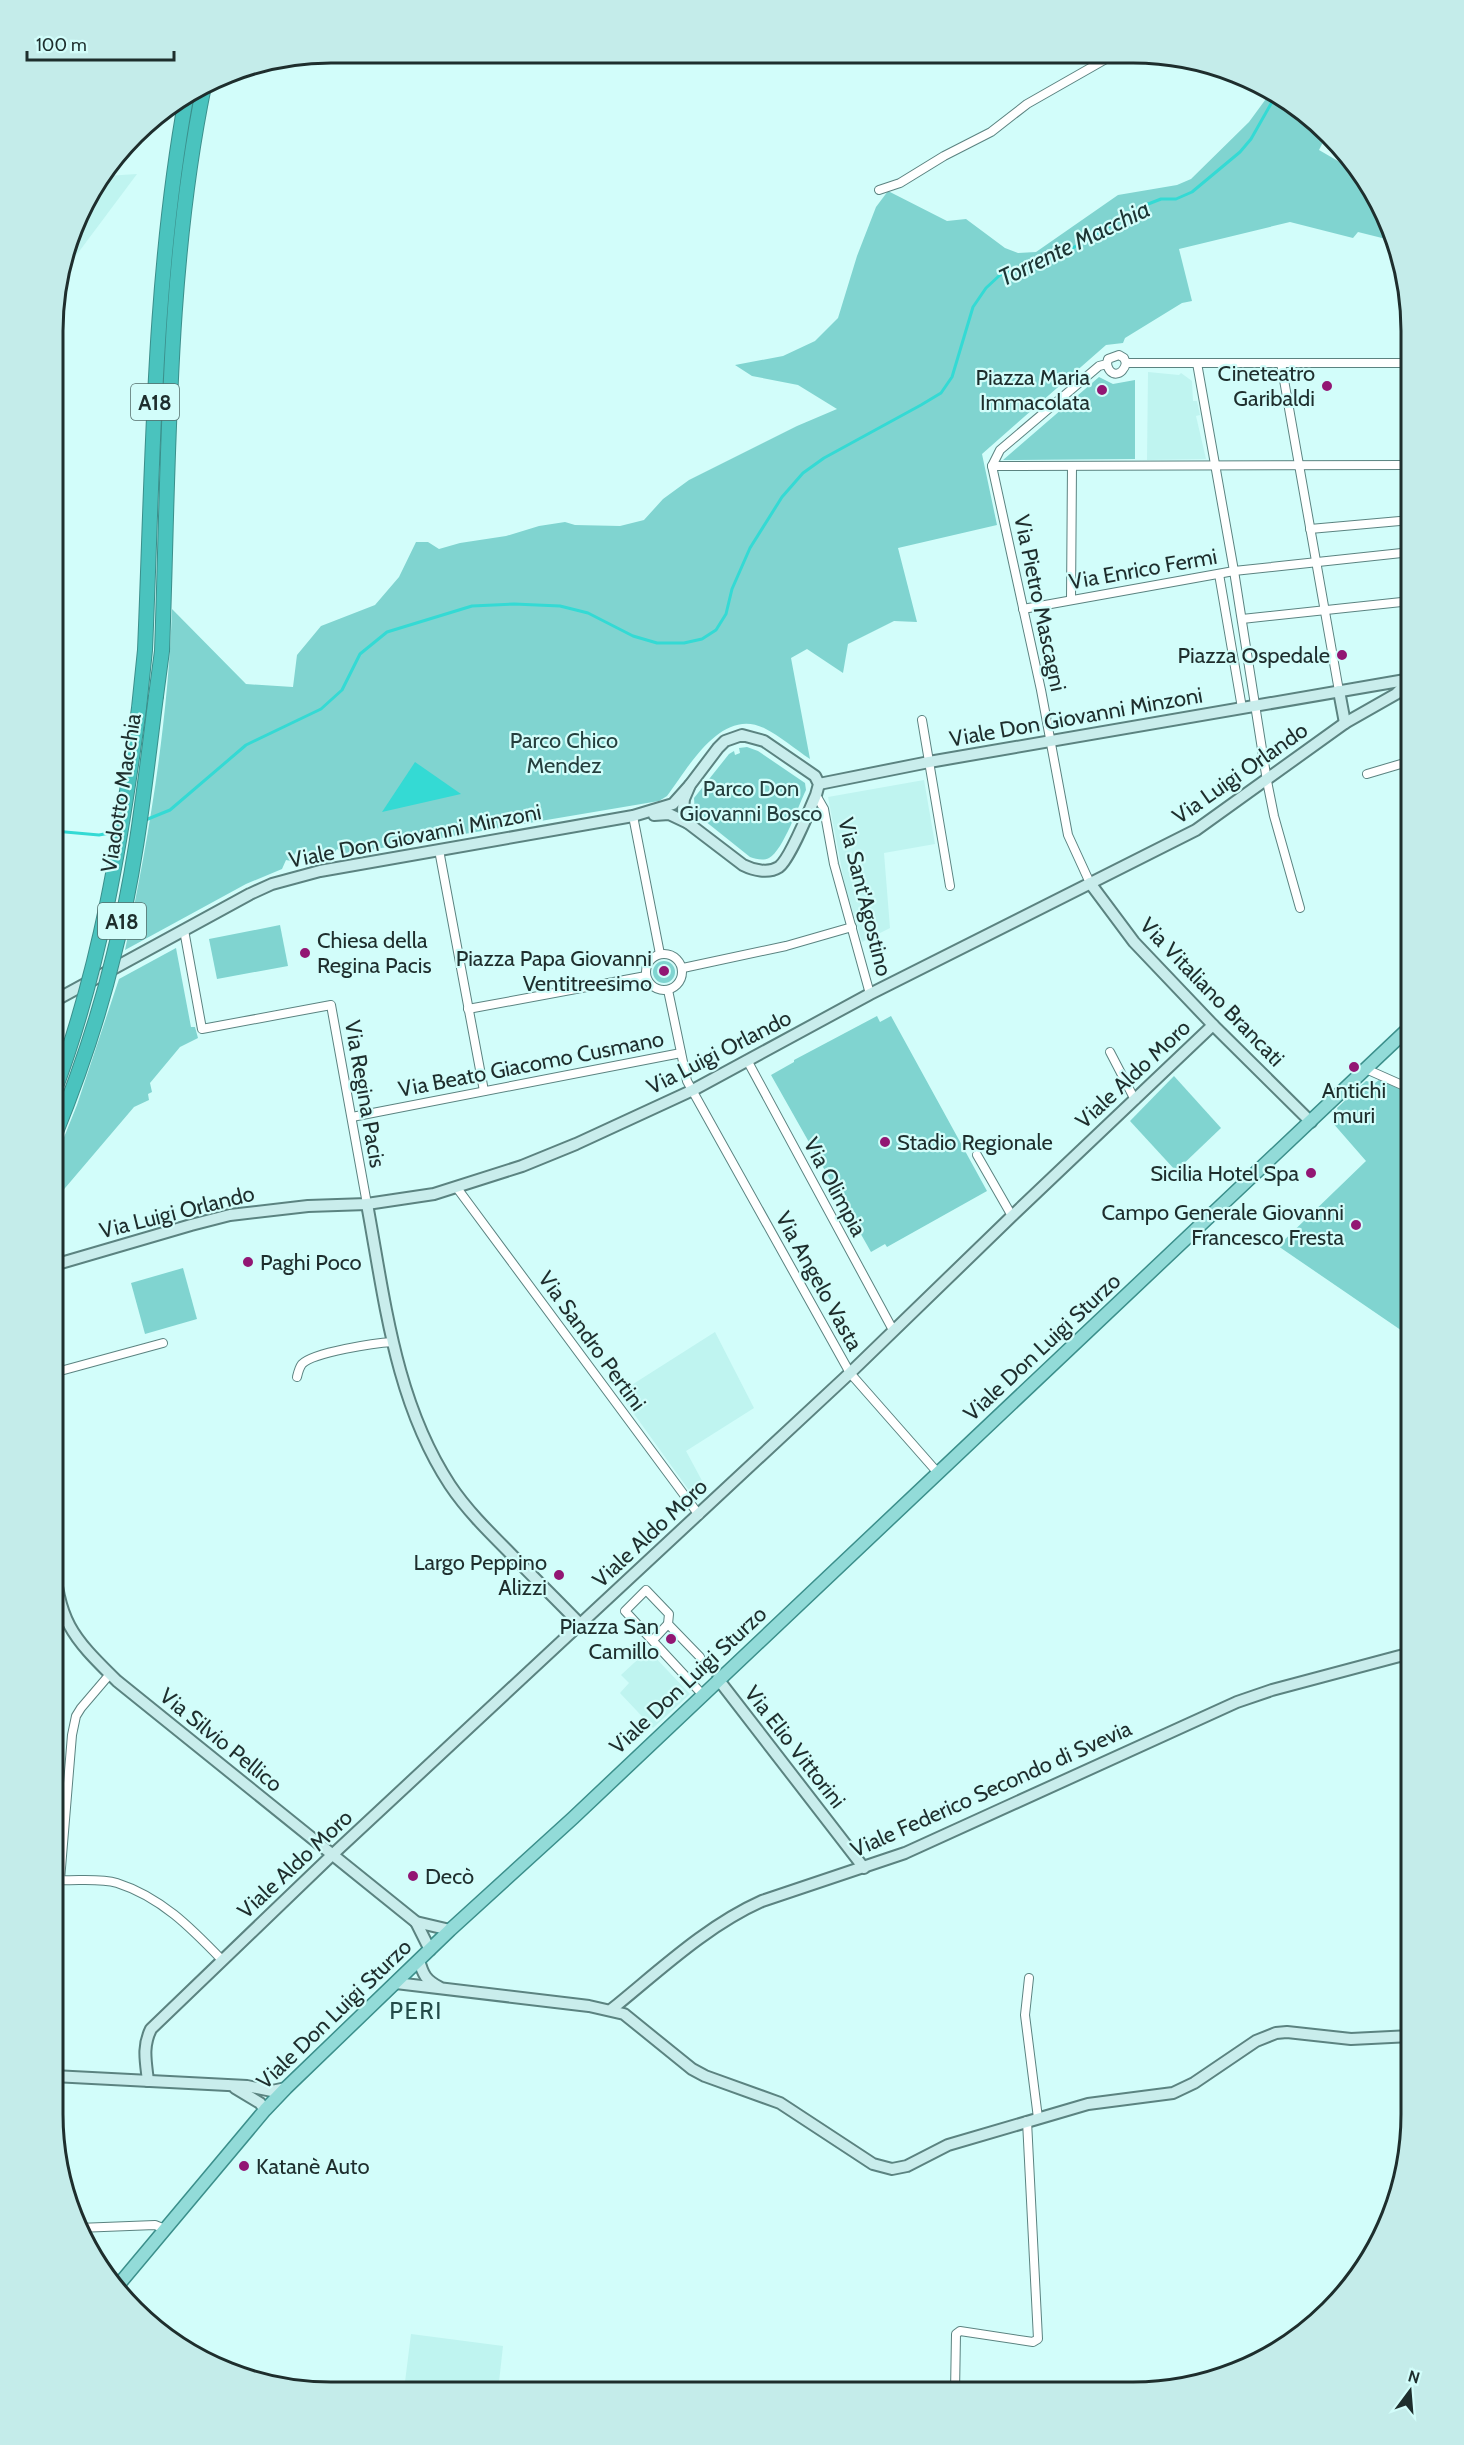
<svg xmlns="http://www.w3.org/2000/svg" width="1464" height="2445" font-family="Cabin,sans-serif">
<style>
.built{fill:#bff4f0}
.green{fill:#80d4d0}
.water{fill:#34dad4}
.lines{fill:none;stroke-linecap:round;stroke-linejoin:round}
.stream{stroke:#34dad4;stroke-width:3}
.street-casing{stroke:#5b8380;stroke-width:10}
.secondary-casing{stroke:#5b8380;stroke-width:14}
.primary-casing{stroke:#3b8f8b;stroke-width:15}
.highway-casing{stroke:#3b8f8b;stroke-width:16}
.street{stroke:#fff;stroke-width:8}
.secondary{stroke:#c9edec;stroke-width:10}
.primary{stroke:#92dbd8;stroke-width:12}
.highway{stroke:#4ac3be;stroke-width:14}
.highway-bridge-casing{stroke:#3b8f8b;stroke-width:16;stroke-linecap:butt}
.highway-bridge{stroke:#4ac3be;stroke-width:14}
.poi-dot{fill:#921673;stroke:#d2fdfa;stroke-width:2}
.labels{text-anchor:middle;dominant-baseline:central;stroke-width:4.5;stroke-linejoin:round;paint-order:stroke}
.shield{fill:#d2fdfa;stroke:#546c6a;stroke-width:1.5}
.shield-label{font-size:21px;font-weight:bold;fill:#1e2e2d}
.poi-label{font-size:22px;fill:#1e2e2d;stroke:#d2fdfa;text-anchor:end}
.street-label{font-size:22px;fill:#1e2e2d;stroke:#d2fdfa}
.park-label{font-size:22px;fill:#253f3e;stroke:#d2fdfa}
.water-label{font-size:24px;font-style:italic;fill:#1c3534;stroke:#d2fdfa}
.neighbourhood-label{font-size:24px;letter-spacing:1.5px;fill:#244b49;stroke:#d2fdfa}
.rim{fill:none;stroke:#1e2e2d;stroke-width:3}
</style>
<rect width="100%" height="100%" fill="#d2fdfa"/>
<g class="built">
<path d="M137,174L60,277L81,207L106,176Z"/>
<path d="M1148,372L1179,375L1181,373L1192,381L1193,401H1197L1200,415L1196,416L1206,459L1147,460Z"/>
<path d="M924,780L935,844L884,853L890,928L862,942L845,886L828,797Z"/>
<path d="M715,1332L754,1408L686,1451L707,1490L696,1500L619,1393Z"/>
<path d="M648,1650L690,1694L653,1728L620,1693L629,1683L621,1675Z"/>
<path d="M411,2334L503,2346L498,2391L404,2390Z"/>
</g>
<g class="green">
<path d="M1271,92L1303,110L1327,134L1319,150L1362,175L1380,206L1381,223L1392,233L1390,240L1358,232L1353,238L1290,222L1179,249L1192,301L1182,303L1125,338L1123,343L1106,345L982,454L997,525L898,548L917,622L894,621L848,644L843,673L807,649L791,658L810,759C795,749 780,736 764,728C721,707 688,768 667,796L659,801L346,854L337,849L332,857L309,862L296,852L291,861L286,860L282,869L246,884L125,950C149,838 168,723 172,609L246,684L293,687L297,655L321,626L375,605L399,577L416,542H428L439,549L460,543L506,536L539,526L565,522L575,525L620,526L644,520L663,499L689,480L797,426L837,409L798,385L752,376L735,365L783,356L815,341L838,318L857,256L876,207L888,191L947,221L966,219L1005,248L1018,253L1036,252L1118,195L1177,185L1191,179L1249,122Z"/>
<path d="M1099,377L1113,384L1135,380V459L1003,460Z"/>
<path d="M747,747L758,751L805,783L806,790C799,804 783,851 769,858C763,861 756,859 750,857L695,813L694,798L729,754L734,751L735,755L740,753L739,748Z"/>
<path d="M280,925L288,966L217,979L209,939Z"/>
<path d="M176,948L191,1027H195L198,1038L180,1047L150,1083L152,1092L148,1094L149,1100L134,1107L54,1201V1162L77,1105L119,979Z"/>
<circle cx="664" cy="972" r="11"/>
<path d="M877,1016L880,1022L891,1016L987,1191L887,1247L885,1244L871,1252L771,1075L794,1062V1060Z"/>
<path d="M1174,1076L1221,1128L1176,1171L1130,1121Z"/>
<path d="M1379,1080L1411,1094V1337L1278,1246L1366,1161L1332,1122L1340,1116L1337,1108L1366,1081L1375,1083Z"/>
<path d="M183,1268L197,1319L145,1334L131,1283Z"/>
</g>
<path class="water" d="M415,762L461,794L382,812Z"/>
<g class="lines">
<g class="stream">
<path d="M143,821L170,810L246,745L321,709L342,690L360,654L387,632L472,606L514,604L560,606L588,613L633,636L657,643H684L702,639L716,630L726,614L732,589L750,548L782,497L803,473L824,458L921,405L941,393L952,377L973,307L986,288L1000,275L1061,255L1143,206L1161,199H1176L1192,192L1240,152L1251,139L1276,95"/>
<path d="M54,831L99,835L115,832"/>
</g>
<defs>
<g id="street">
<path d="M879,190L900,183L944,156L991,132L1027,104L1113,55"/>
<path d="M1197,363L1234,571L1267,781L1274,816L1300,908"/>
<path d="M1281,363L1339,691"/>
<path d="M1107,364L1108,359L1119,355L1124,358L1126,363"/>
<path d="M992,466L1411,465"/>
<path d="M1310,529L1411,520"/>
<path d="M1219,574L1242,708"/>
<path d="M1071,600L1072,466"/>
<path d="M1023,609L1234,571L1411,552"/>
<path d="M1242,619L1411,601"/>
<path d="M922,720L950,886"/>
<path d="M1367,774L1411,761"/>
<path d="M816,795L824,809L834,864L870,994"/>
<path d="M633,816L660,954"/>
<path d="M439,850L484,1091"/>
<path d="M1090,883L1068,835L1041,690L992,466L1000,450L1099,366L1107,364C1110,378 1123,376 1126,363H1411"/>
<path d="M184,930L202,1029L331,1005L367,1204"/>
<circle cx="664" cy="972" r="18"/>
<path d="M683,968L786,946L852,927"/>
<path d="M668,990L687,1081L850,1373L938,1473"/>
<path d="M468,1009L646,976"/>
<path d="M1110,1052L1135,1100"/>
<path d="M747,1060L893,1330"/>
<path d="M1366,1069L1411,1089"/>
<path d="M352,1117L681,1053"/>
<path d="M977,1155L1012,1216"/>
<path d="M457,1188L699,1515"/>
<path d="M53,1373L163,1343"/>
<path d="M297,1377C298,1373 299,1368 302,1364C314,1352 375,1343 393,1342"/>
<path d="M653,1640L668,1624"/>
<path d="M700,1657L668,1624L669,1614L646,1590L625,1611L702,1694"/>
<path d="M110,1674L81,1708L76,1716L72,1735L60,1880C78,1881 100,1878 117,1883C161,1897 191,1928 222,1960"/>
<path d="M1029,1978L1025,2015L1038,2118"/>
<path d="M78,2228L155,2225L165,2229"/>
<path d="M107,2278L119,2285"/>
<path d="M955,2392L956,2334L960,2331L1033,2342L1038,2339L1027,2121"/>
</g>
<g id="secondary">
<path d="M1339,691L1345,723"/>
<path d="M742,735L764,741L815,776L819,784L816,795C810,809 790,859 779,867C768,874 753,870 743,865L688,823L683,809L684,799L690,785L718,748L725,741Z"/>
<path d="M819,784L929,762L1411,679"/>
<path d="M654,815L669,814L688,823"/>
<path d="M1090,883L1134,942L1213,1025L1311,1122"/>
<path d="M54,1001L250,894L272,884L320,871L633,816L673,804L690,785"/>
<path d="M367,1204C385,1301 395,1401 450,1485C466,1509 487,1530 507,1550C531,1575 556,1599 580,1624"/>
<path d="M54,1265L191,1225L230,1215L308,1206L367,1204L434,1194L522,1166L576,1144L693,1090L870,994L1196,830L1345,723L1396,694L1411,679"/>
<path d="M53,1554C59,1622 70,1635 117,1681L416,1922L450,1930"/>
<path d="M718,1679L864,1868"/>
<path d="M416,1922L430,1950"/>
<path d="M419,1960C423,1975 426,1980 439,1987"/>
<path d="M396,1983L589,2006L624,2014L692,2069L705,2076L780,2103L873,2164L892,2169L907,2166L948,2145L1088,2104L1173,2093L1194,2083L1256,2041L1276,2033L1287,2032L1351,2039L1411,2036"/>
<path d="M612,2009C659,1971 706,1926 762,1901L905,1853L1237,1702L1272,1690L1411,1653"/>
<path d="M53,2076L247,2086L272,2091L286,2088"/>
<path d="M148,2081C146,2062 142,2047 151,2029L331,1856L850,1373L1012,1216L1213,1025"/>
<path d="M235,2088L260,2103L265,2110"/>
</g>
<path id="primary" d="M115,2289L265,2110L286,2088L450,1930L573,1818L1411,1026"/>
<g id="highway">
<path d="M156,696L162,651C169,464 166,271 204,86"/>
<path d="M139,708L145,650C153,465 153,280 186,98"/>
</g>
</defs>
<use href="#street" class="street-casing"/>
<use href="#secondary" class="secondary-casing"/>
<use href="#primary" class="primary-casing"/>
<use href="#highway" class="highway-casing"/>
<use href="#street" class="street"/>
<use href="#secondary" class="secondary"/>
<use href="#primary" class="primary"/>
<use href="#highway" class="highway"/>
<defs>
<g id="highway-bridge">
<path d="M54,1092C101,966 121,841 139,708"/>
<path d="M54,1137C78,1078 99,1017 114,954C136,870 145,782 156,696"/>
</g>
</defs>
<use href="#highway-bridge" class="highway-bridge-casing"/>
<use href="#highway-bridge" class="highway-bridge"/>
</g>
<g class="poi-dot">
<circle cx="1327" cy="386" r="6"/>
<circle cx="1102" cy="390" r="6"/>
<circle cx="1342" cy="655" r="6"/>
<circle cx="305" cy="953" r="6"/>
<circle cx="664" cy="971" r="6"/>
<circle cx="1354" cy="1067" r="6"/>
<circle cx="885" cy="1142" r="6"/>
<circle cx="1311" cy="1173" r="6"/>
<circle cx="1356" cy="1225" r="6"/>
<circle cx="248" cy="1262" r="6"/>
<circle cx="559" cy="1575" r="6"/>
<circle cx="671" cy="1639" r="6"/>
<circle cx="413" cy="1876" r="6"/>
<circle cx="244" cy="2166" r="6"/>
</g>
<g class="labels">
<g class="shield">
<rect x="131" y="384" width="48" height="36" rx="4.5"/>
<rect x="98" y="903" width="48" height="36" rx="4.5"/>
</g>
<g class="shield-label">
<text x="155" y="402">A18</text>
<text x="122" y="921">A18</text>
</g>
<g class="poi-label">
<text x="1315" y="373">Cineteatro<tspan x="1315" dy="25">Garibaldi</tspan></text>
<text x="1090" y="377">Piazza Maria<tspan x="1090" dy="25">Immacolata</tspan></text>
<text x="1330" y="655">Piazza Ospedale</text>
<text x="317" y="940" text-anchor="start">Chiesa della<tspan x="317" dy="25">Regina Pacis</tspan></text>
<text x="652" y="958">Piazza Papa Giovanni<tspan x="652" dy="25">Ventitreesimo</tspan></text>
<text x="1354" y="1090" text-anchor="middle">Antichi<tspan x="1354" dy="25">muri</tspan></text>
<text x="897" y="1142" text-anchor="start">Stadio Regionale</text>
<text x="1299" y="1173">Sicilia Hotel Spa</text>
<text x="1344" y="1212">Campo Generale Giovanni<tspan x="1344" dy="25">Francesco Fresta</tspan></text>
<text x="260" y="1262" text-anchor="start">Paghi Poco</text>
<text x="547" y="1562">Largo Peppino<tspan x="547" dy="25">Alizzi</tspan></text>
<text x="659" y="1626">Piazza San<tspan x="659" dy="25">Camillo</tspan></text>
<text x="425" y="1876" text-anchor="start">Decò</text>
<text x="256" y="2166" text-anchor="start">Katanè Auto</text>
</g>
<g class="street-label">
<text transform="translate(1143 569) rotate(-10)">Via Enrico Fermi</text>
<text transform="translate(1040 603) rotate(78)">Via Pietro Mascagni</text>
<text transform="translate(1076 717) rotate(-10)">Viale Don Giovanni Minzoni</text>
<text transform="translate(1240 773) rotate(-35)">Via Luigi Orlando</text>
<text transform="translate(121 793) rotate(-81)">Viadotto Macchia</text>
<text transform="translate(415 836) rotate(-11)">Viale Don Giovanni Minzoni</text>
<text transform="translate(865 897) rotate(76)">Via Sant'Agostino</text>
<text transform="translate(1212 992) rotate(46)">Via Vitaliano Brancati</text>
<text transform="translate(719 1052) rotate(-27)">Via Luigi Orlando</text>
<text transform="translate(531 1064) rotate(-11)">Via Beato Giacomo Cusmano</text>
<text transform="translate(1133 1074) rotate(-43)">Viale Aldo Moro</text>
<text transform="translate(365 1094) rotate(80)">Via Regina Pacis</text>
<text transform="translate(835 1187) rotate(62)">Via Olimpia</text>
<text transform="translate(177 1212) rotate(-14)">Via Luigi Orlando</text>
<text transform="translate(819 1281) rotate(61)">Via Angelo Vasta</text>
<text transform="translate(592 1341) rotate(54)">Via Sandro Pertini</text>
<text transform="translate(1042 1347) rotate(-43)">Viale Don Luigi Sturzo</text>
<text transform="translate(650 1533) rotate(-43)">Viale Aldo Moro</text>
<text transform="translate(688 1680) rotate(-43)">Viale Don Luigi Sturzo</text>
<text transform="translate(221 1740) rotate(39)">Via Silvio Pellico</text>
<text transform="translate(795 1747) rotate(52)">Via Elio Vittorini</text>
<text transform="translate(991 1789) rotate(-24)">Viale Federico Secondo di Svevia</text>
<text transform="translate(295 1864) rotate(-43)">Viale Aldo Moro</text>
<text transform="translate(334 2014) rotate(-44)">Viale Don Luigi Sturzo</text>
</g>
<g class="park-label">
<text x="564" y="740">Parco Chico<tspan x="564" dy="25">Mendez</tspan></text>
<text x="751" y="788">Parco Don<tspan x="751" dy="25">Giovanni Bosco</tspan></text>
</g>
<g class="water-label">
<text transform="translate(1074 243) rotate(-26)">Torrente Macchia</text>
</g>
<g class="neighbourhood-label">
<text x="416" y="2010">PERI</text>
</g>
</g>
<path d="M0 0H1464V2445H0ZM331 63H1133A268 268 0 0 1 1401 331V2114A268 268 0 0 1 1133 2382H331A268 268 0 0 1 63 2114V331A268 268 0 0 1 331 63Z" fill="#c4ecea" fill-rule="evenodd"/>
<path class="rim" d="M331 63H1133A268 268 0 0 1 1401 331V2114A268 268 0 0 1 1133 2382H331A268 268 0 0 1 63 2114V331A268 268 0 0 1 331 63Z"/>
<g transform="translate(1410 2391) rotate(16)" stroke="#d2fdfa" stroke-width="4.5" paint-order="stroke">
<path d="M0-4.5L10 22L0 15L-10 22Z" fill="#1e2e2d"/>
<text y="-9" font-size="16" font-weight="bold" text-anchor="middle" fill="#1e2e2d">N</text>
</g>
<path d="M27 51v9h147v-9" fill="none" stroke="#1e2e2d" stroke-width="3"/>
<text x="36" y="51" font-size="18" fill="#1e2e2d" stroke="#d2fdfa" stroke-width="4.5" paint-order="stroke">100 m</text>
</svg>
